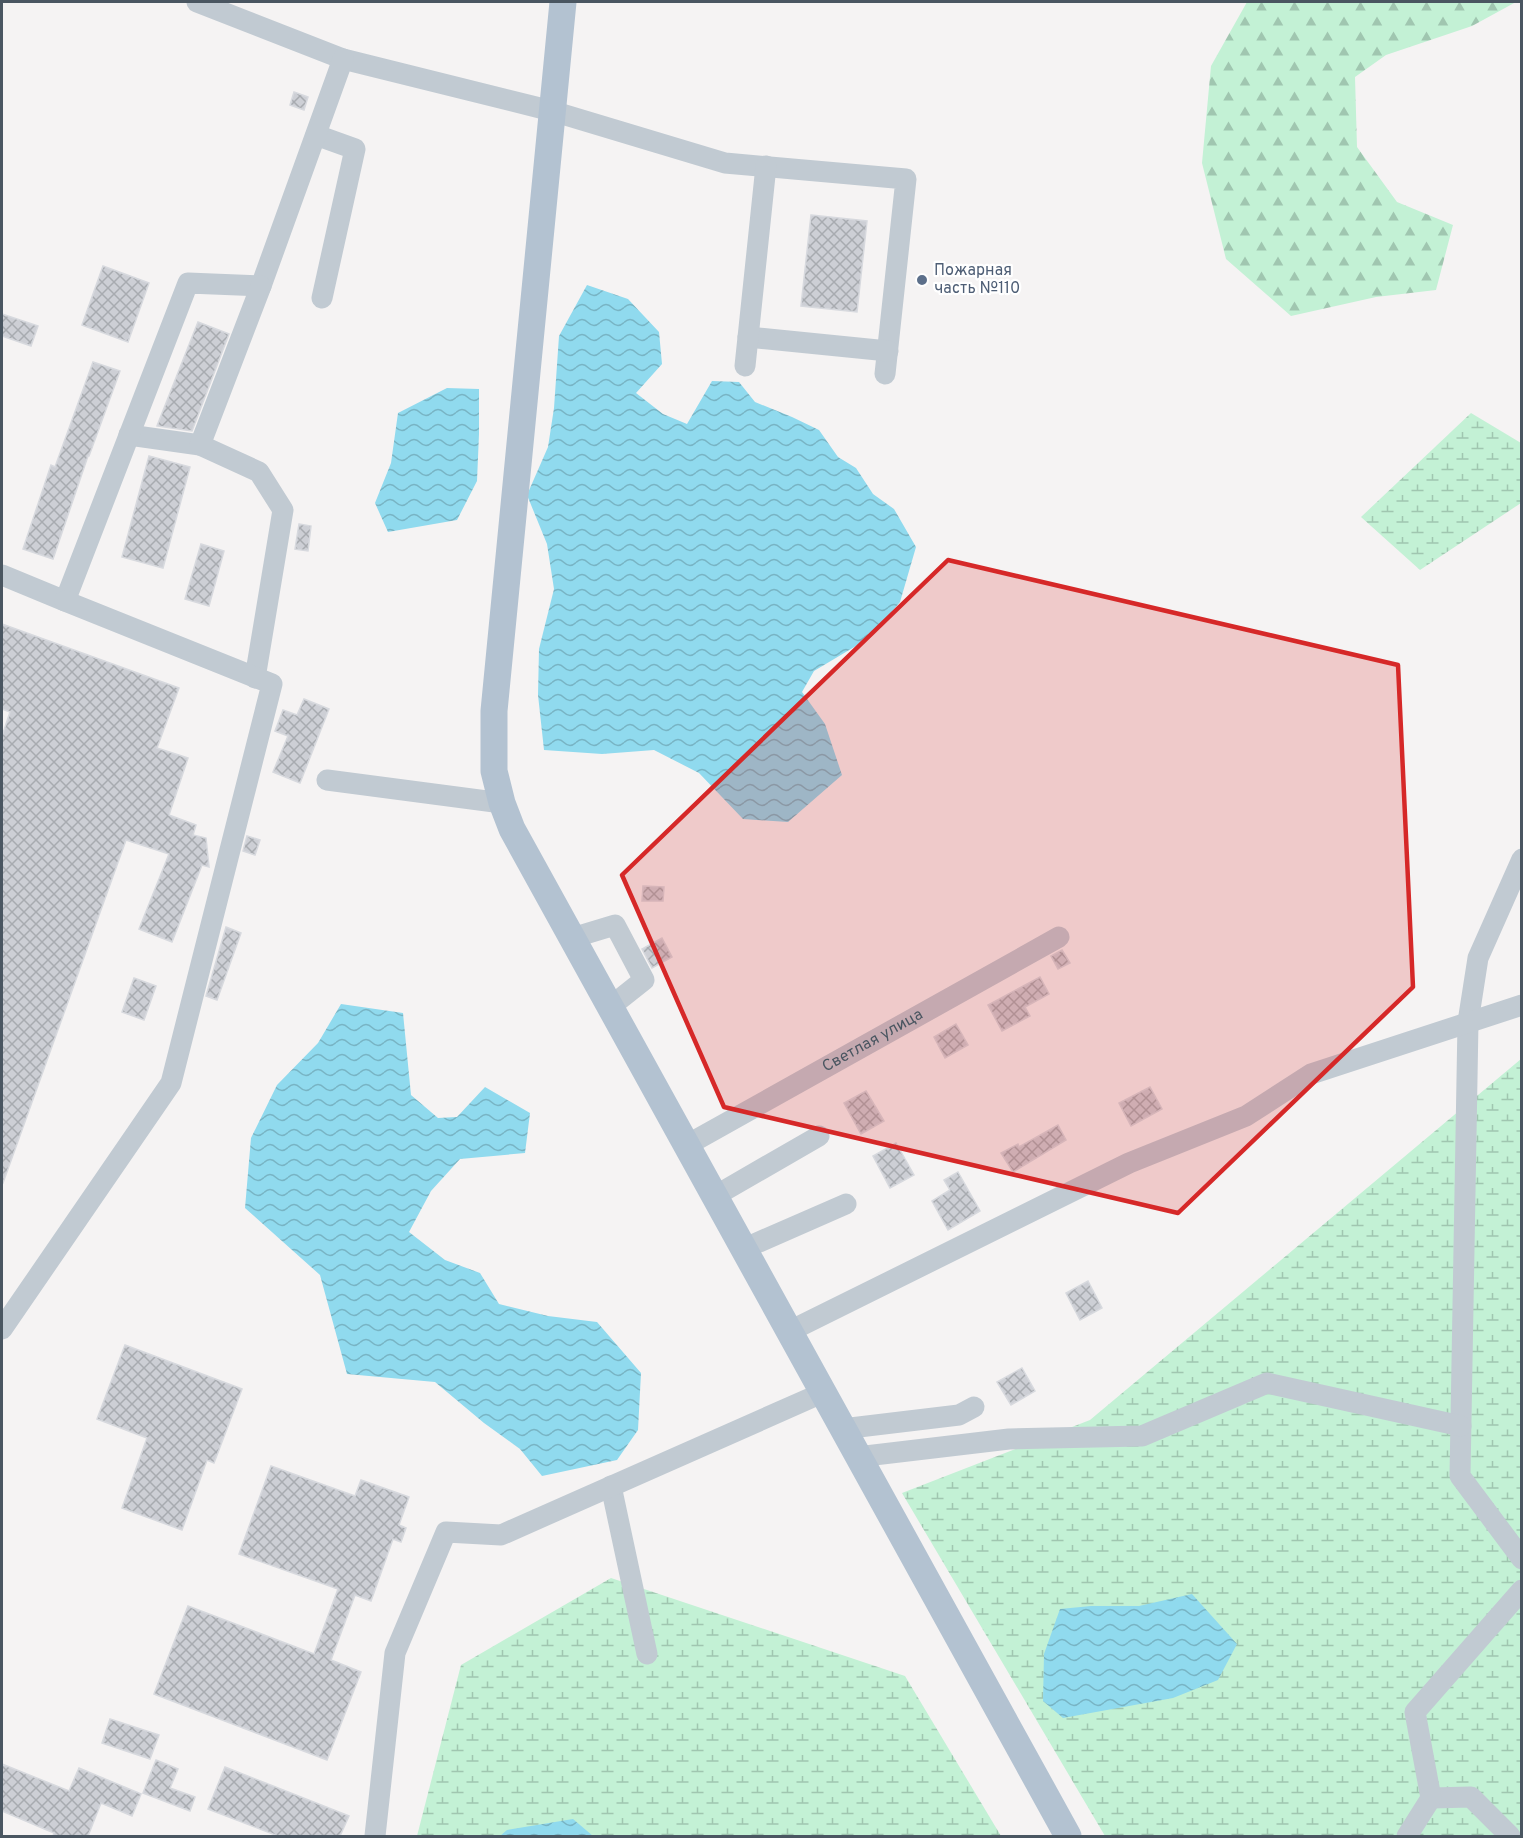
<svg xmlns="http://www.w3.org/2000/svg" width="1523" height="1838" font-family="Overpass,sans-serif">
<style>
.forest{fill:url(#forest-firs)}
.wetland{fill:url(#wetland-marsh)}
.water{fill:url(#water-waves)}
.building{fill:url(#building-cross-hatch);stroke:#d7d9de;stroke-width:1.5}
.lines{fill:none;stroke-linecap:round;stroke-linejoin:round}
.minor{stroke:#c1cad2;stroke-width:21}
.major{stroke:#b3c2d1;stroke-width:27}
.marked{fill:#d62828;fill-opacity:0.2;stroke:#d62828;stroke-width:4.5;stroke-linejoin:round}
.service-dot{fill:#5c6f8a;stroke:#fff;stroke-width:2}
.labels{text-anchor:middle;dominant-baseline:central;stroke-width:4.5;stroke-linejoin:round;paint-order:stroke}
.service-label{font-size:16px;fill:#4e5e75;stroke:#fff;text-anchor:start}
.street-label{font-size:16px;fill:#4a5661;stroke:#fff}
</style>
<defs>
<pattern id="forest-firs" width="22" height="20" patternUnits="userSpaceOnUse" patternTransform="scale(1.5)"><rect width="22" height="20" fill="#c3f1d5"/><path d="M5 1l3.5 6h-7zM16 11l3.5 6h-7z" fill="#a0c6b0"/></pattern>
<pattern id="wetland-marsh" width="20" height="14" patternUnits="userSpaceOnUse" patternTransform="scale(1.5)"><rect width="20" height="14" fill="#c3f1d5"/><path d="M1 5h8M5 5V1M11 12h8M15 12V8" fill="none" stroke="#a0c6b0"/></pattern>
<pattern id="water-waves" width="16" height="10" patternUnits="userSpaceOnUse" patternTransform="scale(1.5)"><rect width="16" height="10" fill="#90daee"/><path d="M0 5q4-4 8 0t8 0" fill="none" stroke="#78b4c4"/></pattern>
<pattern id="building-cross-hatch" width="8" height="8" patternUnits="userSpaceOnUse" patternTransform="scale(1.5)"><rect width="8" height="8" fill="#cdcfd5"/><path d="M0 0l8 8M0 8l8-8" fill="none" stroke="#a8abb0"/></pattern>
</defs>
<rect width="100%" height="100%" fill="#f5f3f3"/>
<path class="forest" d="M1247,2H1516L1472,26L1386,55L1355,77L1357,147L1397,202L1453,225L1436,290L1376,297L1291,316L1226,259L1202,163L1211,66Z"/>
<g class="wetland">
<path d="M1471,413L1521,443V503L1420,570L1361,517Z"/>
<path d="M1521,1059V1836H1105L902,1493L1090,1420Z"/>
<path d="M611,1578L905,1676L1001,1836H417L461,1665Z"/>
</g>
<g class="water">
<path d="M587,285L628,299L659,332L662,364L636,393L663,414L687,424L712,381L739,382L755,402L792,417L819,430L838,457L856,468L873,494L894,509L916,547L900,602L871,637L814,671L802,692L825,724L842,775L788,822L743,819L699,773L654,750L602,754L544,750L538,695L539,649L554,589L547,544L527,495L548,447L554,408L559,336Z"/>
<path d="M447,388L479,389V434L477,481L457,520L388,532L375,503L391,463L398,413Z"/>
<path d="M341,1004L403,1013L411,1095L438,1118L457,1117L485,1087L530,1113L525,1153L460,1159L431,1191L409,1232L445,1260L480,1273L499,1304L548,1316L597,1322L641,1373L638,1430L617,1460L542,1476L520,1449L484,1423L435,1382L347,1374L320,1275L245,1208L251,1138L277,1085L318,1043Z"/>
<path d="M1192,1594L1237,1644L1218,1680L1173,1698L1063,1718L1043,1701L1044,1654L1060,1609L1091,1606H1139Z"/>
<path d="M573,1819L593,1836H500L507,1830Z"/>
</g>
<g class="building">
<path d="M294,92L308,97L304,110L290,105Z"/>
<path d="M811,215L867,221L857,312L801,306Z"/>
<path d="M103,266L149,283L128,342L82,325Z"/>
<path d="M2,314L38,326L31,346L2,336Z"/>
<path d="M198,322L229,334L192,431L157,426Z"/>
<path d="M93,362L120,371L89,456H88L53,559L23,549L51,465L55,467Z"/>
<path d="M149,456L190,467L163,568L122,557Z"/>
<path d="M299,524L311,526L308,551L295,549Z"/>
<path d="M201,544L224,551L209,606L185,599Z"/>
<path d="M2,624L179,688L157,748L188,758L169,815L196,825L193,835L206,838L209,867L202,865L172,942L139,929L169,854L126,840L3,1183L2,1182V736L10,712L2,709Z"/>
<path d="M304,699L329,709L300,783L273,772L288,736L275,731L283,710L297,715Z"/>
<path d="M247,836L260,840L255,855L243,851Z"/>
<path d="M643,886L664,887L663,901H642Z"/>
<path d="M226,927L241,933L217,1000L206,996Z"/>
<path d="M662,938L672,957L652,968L642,949Z"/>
<path d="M1062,950L1070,963L1058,969L1051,956Z"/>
<path d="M1040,977L1049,994L1025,1007L1030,1016L1002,1031L988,1005Z"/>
<path d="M134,978L156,986L144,1020L122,1012Z"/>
<path d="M956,1024L968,1045L945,1058L934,1037Z"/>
<path d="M1150,1087L1162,1109L1131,1126L1119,1103Z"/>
<path d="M866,1091L884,1121L861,1134L844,1103Z"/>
<path d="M1058,1125L1066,1140L1013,1172L1001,1153L1018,1144L1019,1147Z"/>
<path d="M896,1143L914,1175L890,1188L873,1156Z"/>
<path d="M958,1172L980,1211L948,1230L932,1201L950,1190L944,1180Z"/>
<path d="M1088,1281L1102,1308L1080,1320L1066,1293Z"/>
<path d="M125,1345L242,1389L214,1463L207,1460L182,1530L122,1508L147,1438L97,1419Z"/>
<path d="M1022,1368L1035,1391L1011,1405L997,1382Z"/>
<path d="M271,1466L355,1496L361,1480L409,1497L399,1525L406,1528L401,1542L393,1539L371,1601L355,1595L331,1660L361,1672L327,1760L154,1694L188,1606L314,1654L338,1589L239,1554Z"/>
<path d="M110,1719L159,1735L150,1759L102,1743Z"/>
<path d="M156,1760L178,1769L170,1788L195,1797L190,1811L143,1793Z"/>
<path d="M2,1764L69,1791L79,1768L141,1794L132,1816L101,1803L88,1836H53L54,1833L2,1811Z"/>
<path d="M225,1767L349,1816L340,1836H278L208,1809Z"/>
</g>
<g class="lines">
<g class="minor">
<path d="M197,2L343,59L552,111L725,163L906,179L885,374"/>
<path d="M316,135L355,149L322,298"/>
<path d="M748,337L888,351"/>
<path d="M745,366L766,166"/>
<path d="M129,435L200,445"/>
<path d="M2,575L65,601L188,283L261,286L343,59"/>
<path d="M255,678L283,510L259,472L200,445L261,286"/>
<path d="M327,780L502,803"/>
<path d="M1522,859L1478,958L1468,1022L1460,1476L1522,1559"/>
<path d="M572,938L615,925L644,980L610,1007"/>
<path id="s1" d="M687,1145L1059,937"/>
<path d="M715,1196L819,1136"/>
<path d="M743,1249L846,1204"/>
<path d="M2,1329L171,1083L272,684L65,601"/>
<path d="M788,1332L1129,1163L1246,1116L1311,1074L1522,1005"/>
<path d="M842,1429L959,1415L974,1407"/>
<path d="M857,1457L1009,1439L1142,1436L1267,1383L1461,1426"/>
<path d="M611,1486L647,1654"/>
<path d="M1431,1798L1471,1797L1510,1836"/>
<path d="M375,1836L395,1653L446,1532L501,1535L822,1393"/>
<path d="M1407,1836L1431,1798L1415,1712L1522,1590"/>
</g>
<path class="major" d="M563,2L494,711V771L502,803L512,829L1068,1836"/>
</g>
<path class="marked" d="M948,560L1398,665L1413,987L1178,1213L724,1107L622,875Z"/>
<circle class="service-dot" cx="922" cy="280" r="6"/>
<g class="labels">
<g class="service-label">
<text x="934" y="271">Пожарная<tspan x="934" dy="18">часть №110</tspan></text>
</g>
<g class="street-label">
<text stroke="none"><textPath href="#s1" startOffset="213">Светлая улица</textPath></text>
</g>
</g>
<rect width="1523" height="1838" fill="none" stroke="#4a5661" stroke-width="6"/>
</svg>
